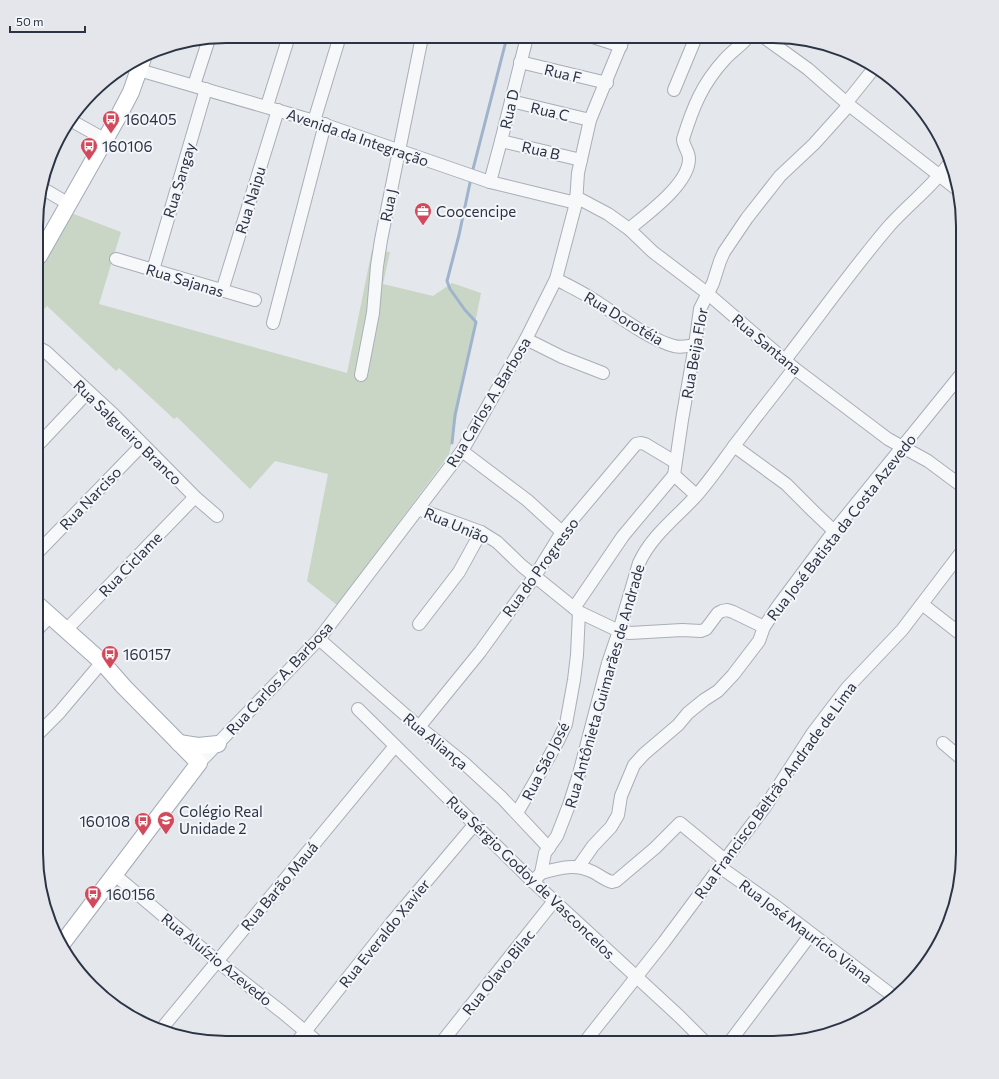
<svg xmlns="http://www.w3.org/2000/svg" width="999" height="1079" font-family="Commissioner,sans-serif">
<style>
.green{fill:#c9d6c5}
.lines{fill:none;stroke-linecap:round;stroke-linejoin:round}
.stream{stroke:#9fb4cc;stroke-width:3}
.minor-casing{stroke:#a9aeb7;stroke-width:14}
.major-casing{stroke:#a3abb8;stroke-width:18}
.minor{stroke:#f7f8fa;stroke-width:12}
.major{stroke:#fff;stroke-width:16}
.labels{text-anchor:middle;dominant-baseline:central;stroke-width:4;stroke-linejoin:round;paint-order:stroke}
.street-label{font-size:15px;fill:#2b3445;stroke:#f4f6f9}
.poi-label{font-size:15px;fill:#2b3445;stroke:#f4f6f9;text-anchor:start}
.rim{fill:none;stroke:#2b3445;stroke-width:2}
</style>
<rect width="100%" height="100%" fill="#e4e7ec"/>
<path class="green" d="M71,213L121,232L99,304L347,373L372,250L390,252L383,284L433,296L452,283L481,293L449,455L337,605L307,581L328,474L275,461L250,489L177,417L174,419L119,368L116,371L47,306L39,315V267Z"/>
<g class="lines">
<g class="stream">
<path d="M472,173L507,37"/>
<path d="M452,443L455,415L476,322L465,310L450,289L447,281L459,235L471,178"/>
</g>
<defs>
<g id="minor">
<path d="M593,37L621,46"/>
<path d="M765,38L808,69L849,105L958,190"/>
<path d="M520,62L607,83"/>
<path d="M130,66L139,70L314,121L490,182L576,203"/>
<path d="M194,85L209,39"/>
<path d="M674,90L696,37"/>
<path d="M511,101L590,120"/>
<path d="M847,102L875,67"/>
<path d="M267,106L289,36"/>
<path d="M70,120L106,140"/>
<path d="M314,121L340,36"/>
<path d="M501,141L581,160"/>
<path d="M490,182L501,141L527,37"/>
<path d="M40,187L69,204"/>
<path d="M576,197L608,214L629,229L653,252L707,293L794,368L888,439L928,461L963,487"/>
<path d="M629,229C647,214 689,184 689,159C689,151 683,146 683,139C693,107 702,84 725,59C732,51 741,46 748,37"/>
<path d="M116,259L255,300"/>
<path d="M153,270L206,89"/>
<path d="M556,279C569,286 582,292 594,300C616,314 650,340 674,346C681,348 688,346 695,345"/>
<path d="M222,291L278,110"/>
<path d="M273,323L325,124"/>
<path d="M526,339L562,357L603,373"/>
<path d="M39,348L45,351L114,415L195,497L217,516"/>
<path d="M785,360C820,315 853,268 890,225C910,203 934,185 951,161"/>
<path d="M361,375L373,313L377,266L381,240L422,37"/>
<path d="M38,445L88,392"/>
<path d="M734,446L786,484L814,512L834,531"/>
<path d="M462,451L527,500L562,532"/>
<path d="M674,475L696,495"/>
<path d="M418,509L481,532L497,542L522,566L579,612L619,631L630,633L682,630L701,631L706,629L718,613L722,611L727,610L733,612L764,627"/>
<path d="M38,552L142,445"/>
<path d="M922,604L963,636"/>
<path d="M574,608L623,536L674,475L682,420L695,345L700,309L713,283L720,261L724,252L747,218L780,176L814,144L849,105"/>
<path d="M419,624L459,572L481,532"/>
<path d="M38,629L50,616"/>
<path d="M66,630L195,497"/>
<path d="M319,639L419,727L464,763L502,798L549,848"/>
<path d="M358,709L528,877L680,1017L706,1043"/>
<path d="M419,727L480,652L535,576L562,532L636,444L641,443L645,444L675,462"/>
<path d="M37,735L59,713L102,662"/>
<path d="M943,743L963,760"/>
<path d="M199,763L319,639L462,451L526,339L556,279L576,203L578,173L590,120L624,37"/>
<path d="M517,813L558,741L566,724L574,680L577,655L579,612"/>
<path d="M579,866L593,846L611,827L618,815L621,796L634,765L644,754L678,725L688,713L704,700L718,691L733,675L759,641L764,627L778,606L834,531L963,372"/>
<path d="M720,867L778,908L893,996"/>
<path d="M541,873C559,868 575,863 593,872C599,875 605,880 612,882L616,881L655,848L680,823L725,860"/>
<path d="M115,875L217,961L282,1012L319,1043"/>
<path d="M533,882L541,873L545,853L557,836L569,805L579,774L608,663L619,631L639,563C652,535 676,518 696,496C713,477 728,453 744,433C760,411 778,390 794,368"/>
<path d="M163,1027L395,746"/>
<path d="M296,1043L392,922L474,825"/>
<path d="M441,1043L554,901"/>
<path d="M584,1043L664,942L725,860L765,807L812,734L847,688L902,630L963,550"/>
<path d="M729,1043L811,934"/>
</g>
<g id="major">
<path d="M39,256L119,115L131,92L143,58"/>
<path d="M38,605L102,662L124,687L199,763L61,945"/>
<path d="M179,743L198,746L218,744"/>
</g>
</defs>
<use href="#minor" class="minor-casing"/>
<use href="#major" class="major-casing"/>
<use href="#minor" class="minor"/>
<use href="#major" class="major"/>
</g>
<defs>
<symbol id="bus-pin" viewBox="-11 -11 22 30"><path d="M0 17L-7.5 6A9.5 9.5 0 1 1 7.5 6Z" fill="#d1495b" stroke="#f4f6f9"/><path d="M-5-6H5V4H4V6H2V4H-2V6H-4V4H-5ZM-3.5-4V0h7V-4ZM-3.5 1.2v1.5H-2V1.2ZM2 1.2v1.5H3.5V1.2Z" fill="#fff"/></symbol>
<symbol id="office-pin" viewBox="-11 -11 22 30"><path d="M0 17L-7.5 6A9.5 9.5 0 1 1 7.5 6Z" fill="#d1495b" stroke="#f4f6f9"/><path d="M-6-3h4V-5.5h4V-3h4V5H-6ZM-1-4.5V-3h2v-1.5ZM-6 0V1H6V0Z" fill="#fff"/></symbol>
<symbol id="school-pin" viewBox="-11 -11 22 30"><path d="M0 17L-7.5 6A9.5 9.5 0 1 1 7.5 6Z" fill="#d1495b" stroke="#f4f6f9"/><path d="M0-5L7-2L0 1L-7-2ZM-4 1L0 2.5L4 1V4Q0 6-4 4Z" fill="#fff"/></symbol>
</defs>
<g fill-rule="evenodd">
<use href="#bus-pin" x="101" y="109" width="20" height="27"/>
<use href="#bus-pin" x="79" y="136" width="20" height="27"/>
<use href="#office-pin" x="413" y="201" width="20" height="27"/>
<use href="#bus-pin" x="100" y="644" width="20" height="27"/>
<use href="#school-pin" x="156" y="810" width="20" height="27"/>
<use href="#bus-pin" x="133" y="811" width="20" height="27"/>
<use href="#bus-pin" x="83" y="884" width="20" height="27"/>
</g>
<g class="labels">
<g class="street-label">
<text transform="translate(563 73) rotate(14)">Rua F</text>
<text transform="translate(509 109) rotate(-77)">Rua D</text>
<text transform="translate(550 111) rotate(13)">Rua C</text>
<text transform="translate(358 137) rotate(19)">Avenida da Integração</text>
<text transform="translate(541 150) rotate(13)">Rua B</text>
<text transform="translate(179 180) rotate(-73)">Rua Sangay</text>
<text transform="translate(250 200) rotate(-73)">Rua Naipu</text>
<text transform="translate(388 205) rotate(-78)">Rua J</text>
<text transform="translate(185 280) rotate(17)">Rua Sajanas</text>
<text transform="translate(624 318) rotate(31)">Rua Dorotéia</text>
<text transform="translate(767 344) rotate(40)">Rua Santana</text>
<text transform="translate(694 353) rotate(-80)">Rua Beija Flor</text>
<text transform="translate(488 402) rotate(-59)">Rua Carlos A. Barbosa</text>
<text transform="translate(128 432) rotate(44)">Rua Salgueiro Branco</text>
<text transform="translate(90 498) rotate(-46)">Rua Narciso</text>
<text transform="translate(457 525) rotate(23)">Rua União</text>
<text transform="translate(841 527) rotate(-52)">Rua José Batista da Costa Azevedo</text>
<text transform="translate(130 564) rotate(-46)">Rua Ciclame</text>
<text transform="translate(540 567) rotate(-54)">Rua do Progresso</text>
<text transform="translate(279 678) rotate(-47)">Rua Carlos A. Barbosa</text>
<text transform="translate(604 686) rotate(-74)">Rua Antônieta Guimarães de Andrade</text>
<text transform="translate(436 741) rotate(40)">Rua Aliança</text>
<text transform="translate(545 761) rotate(-63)">Rua São José</text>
<text transform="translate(775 790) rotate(-54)">Rua Francisco Beltrão Andrade de Lima</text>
<text transform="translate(531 877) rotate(44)">Rua Sérgio Godoy de Vasconcelos</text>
<text transform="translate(279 886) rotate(-50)">Rua Barão Mauá</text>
<text transform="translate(806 931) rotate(37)">Rua José Maurício Viana</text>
<text transform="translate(384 933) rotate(-51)">Rua Everaldo Xavier</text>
<text transform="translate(217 959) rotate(39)">Rua Aluízio Azevedo</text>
<text transform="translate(498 972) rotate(-51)">Rua Olavo Bilac</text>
</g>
<g class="poi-label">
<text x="124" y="119">160405</text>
<text x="102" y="146">160106</text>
<text x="436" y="211">Coocencipe</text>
<text x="123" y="654">160157</text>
<text x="179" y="811">Colégio Real<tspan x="179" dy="17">Unidade 2</tspan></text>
<text x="130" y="821" text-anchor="end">160108</text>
<text x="106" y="894">160156</text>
</g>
</g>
<path d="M0 0H999V1079H0ZM226 43H773A183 183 0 0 1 956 226V853A183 183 0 0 1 773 1036H226A183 183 0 0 1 43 853V226A183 183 0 0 1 226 43Z" fill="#e4e6eb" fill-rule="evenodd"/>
<path class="rim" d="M226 43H773A183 183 0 0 1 956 226V853A183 183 0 0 1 773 1036H226A183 183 0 0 1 43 853V226A183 183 0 0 1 226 43Z"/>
<path d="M10 26v6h75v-6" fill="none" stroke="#2b3445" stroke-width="2"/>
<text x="16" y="26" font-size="12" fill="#2b3445" stroke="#f4f6f9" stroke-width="3" paint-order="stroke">50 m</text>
</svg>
